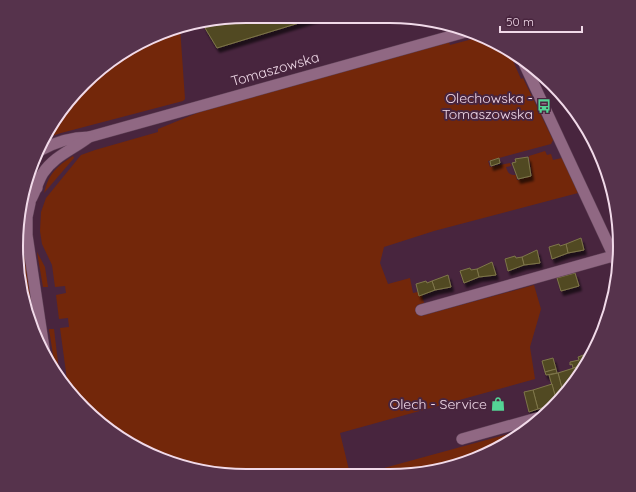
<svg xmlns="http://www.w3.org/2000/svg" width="636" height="492" font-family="Quicksand,sans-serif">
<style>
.green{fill:#73270a}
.building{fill:#514920;stroke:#7e764a;filter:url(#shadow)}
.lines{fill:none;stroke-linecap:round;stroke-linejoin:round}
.minor-casing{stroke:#604257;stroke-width:12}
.minor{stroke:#906883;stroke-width:11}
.labels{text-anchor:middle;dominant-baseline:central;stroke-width:4;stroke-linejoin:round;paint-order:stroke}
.street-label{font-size:14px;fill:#f1dae9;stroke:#48253e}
.poi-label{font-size:14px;fill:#f1dae9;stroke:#48253e;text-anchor:end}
.rim{fill:none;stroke:#f1dae9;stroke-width:2}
</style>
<defs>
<filter id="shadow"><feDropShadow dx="2.5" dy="4.5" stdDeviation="1" flood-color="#0009"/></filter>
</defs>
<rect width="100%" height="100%" fill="#48253e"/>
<g class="green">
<path d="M180,27L185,99L183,101L61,133L43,139L47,131L83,84L131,47Z"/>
<path d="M480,37L513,55L515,59L513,61L521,79L523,78L553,140L551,144L488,161L490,167L510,163L511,166L506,167C508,174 510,175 516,175L517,180L532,176L529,156L545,151L547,155L551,154L553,160L562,158L578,193L434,231L384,247L380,263L388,284L410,278L413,293L418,292L419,296L422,295L424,303L417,305L421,316L534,285L541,309L530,347L535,379L340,433L350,474H216L172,464L118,437L68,387L60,328L69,327L68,318L59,319L56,295L66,293L65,286L55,287L52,265L42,244L40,231L41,212L46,198L81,155L95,150L158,132V129L202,111L414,52L449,42L450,45Z"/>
<path d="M73,156L74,158L44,193C49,173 56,167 73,156Z"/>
<path d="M23,243L30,290L32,328L28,320L16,246V244Z"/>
<path d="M37,252L45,267L48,287H43Z"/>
<path d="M49,329H54L60,379L56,374Z"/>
<path d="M526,429C505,450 449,471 419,474C408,475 396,474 385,474L384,468Z"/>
</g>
<g class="building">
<path d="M246,16H322L217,48L205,28L204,21Z"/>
<path d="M528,157L531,176L518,179L512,163L516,162L515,159Z"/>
<path d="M499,158L500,163L491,166L490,161Z"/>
<path d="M581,238L584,250L568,253L566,244Z"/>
<path d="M559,244L560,246L566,244L568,253L552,259L549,247Z"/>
<path d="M537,250L540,263L524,265L522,257Z"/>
<path d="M515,256L516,258L522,257L524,265L508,271L505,259Z"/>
<path d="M492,262L496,275L479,277L477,269Z"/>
<path d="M470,268L471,270L477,269L479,277L464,283L460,271Z"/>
<path d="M575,273L579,286L561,291L557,278Z"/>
<path d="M448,275L451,287L435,290L432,281Z"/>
<path d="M426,281L427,283L432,281L435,290L419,296L416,284Z"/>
<path d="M589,353L585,365L573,368L572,364L570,365V362L579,360L578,357Z"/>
<path d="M553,358L556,369L545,372L542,361Z"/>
<path d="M577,367L580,375L563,392L558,373Z"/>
<path d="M556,369L557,373L546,375L545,372Z"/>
<path d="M558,373L563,392L556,399L549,375Z"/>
<path d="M552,384L556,399L549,406L538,409L533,390Z"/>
<path d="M533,390L538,409L529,412L524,392Z"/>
</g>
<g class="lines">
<defs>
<g id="minor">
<path d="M522,59L616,261"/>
<path d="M39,151C55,142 70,137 89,137L469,31"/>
<path d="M30,171L37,188"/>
<path d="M30,203L27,217V235L45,355"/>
<path d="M24,208C35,198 36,184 43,173C54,156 74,149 89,137"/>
<path d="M421,310L613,256"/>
<path d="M462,439L537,418"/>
</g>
</defs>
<use href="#minor" class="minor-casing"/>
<use href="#minor" class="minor"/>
</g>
<defs>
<symbol id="bus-bare" viewBox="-9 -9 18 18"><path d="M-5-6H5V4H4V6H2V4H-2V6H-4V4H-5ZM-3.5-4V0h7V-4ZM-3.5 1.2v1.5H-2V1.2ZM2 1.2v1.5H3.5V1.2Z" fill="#54d395" stroke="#48253e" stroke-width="2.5" paint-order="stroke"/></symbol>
<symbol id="shop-bare" viewBox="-9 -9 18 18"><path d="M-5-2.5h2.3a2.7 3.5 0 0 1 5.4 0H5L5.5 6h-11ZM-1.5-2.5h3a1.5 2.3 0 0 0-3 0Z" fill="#54d395" stroke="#48253e" stroke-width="2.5" paint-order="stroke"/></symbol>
</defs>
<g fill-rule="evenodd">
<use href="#bus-bare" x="534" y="96" width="20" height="20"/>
<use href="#shop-bare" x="488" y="394" width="20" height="20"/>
</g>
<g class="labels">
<g class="street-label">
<text transform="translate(275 69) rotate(-16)">Tomaszowska</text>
</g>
<g class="poi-label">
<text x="533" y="98">Olechowska -<tspan x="533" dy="16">Tomaszowska</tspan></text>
<text x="487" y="404">Olech - Service</text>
</g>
</g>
<path d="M0 0H636V492H0ZM246 23H390A223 223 0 0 1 613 246V246A223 223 0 0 1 390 469H246A223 223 0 0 1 23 246V246A223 223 0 0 1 246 23Z" fill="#56334c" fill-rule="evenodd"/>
<path class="rim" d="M246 23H390A223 223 0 0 1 613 246V246A223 223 0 0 1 390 469H246A223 223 0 0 1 23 246V246A223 223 0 0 1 246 23Z"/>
<path d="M500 26v6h82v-6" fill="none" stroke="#f1dae9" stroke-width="2"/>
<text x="506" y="26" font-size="12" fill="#f1dae9" stroke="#48253e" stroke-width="3" paint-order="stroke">50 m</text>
</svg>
